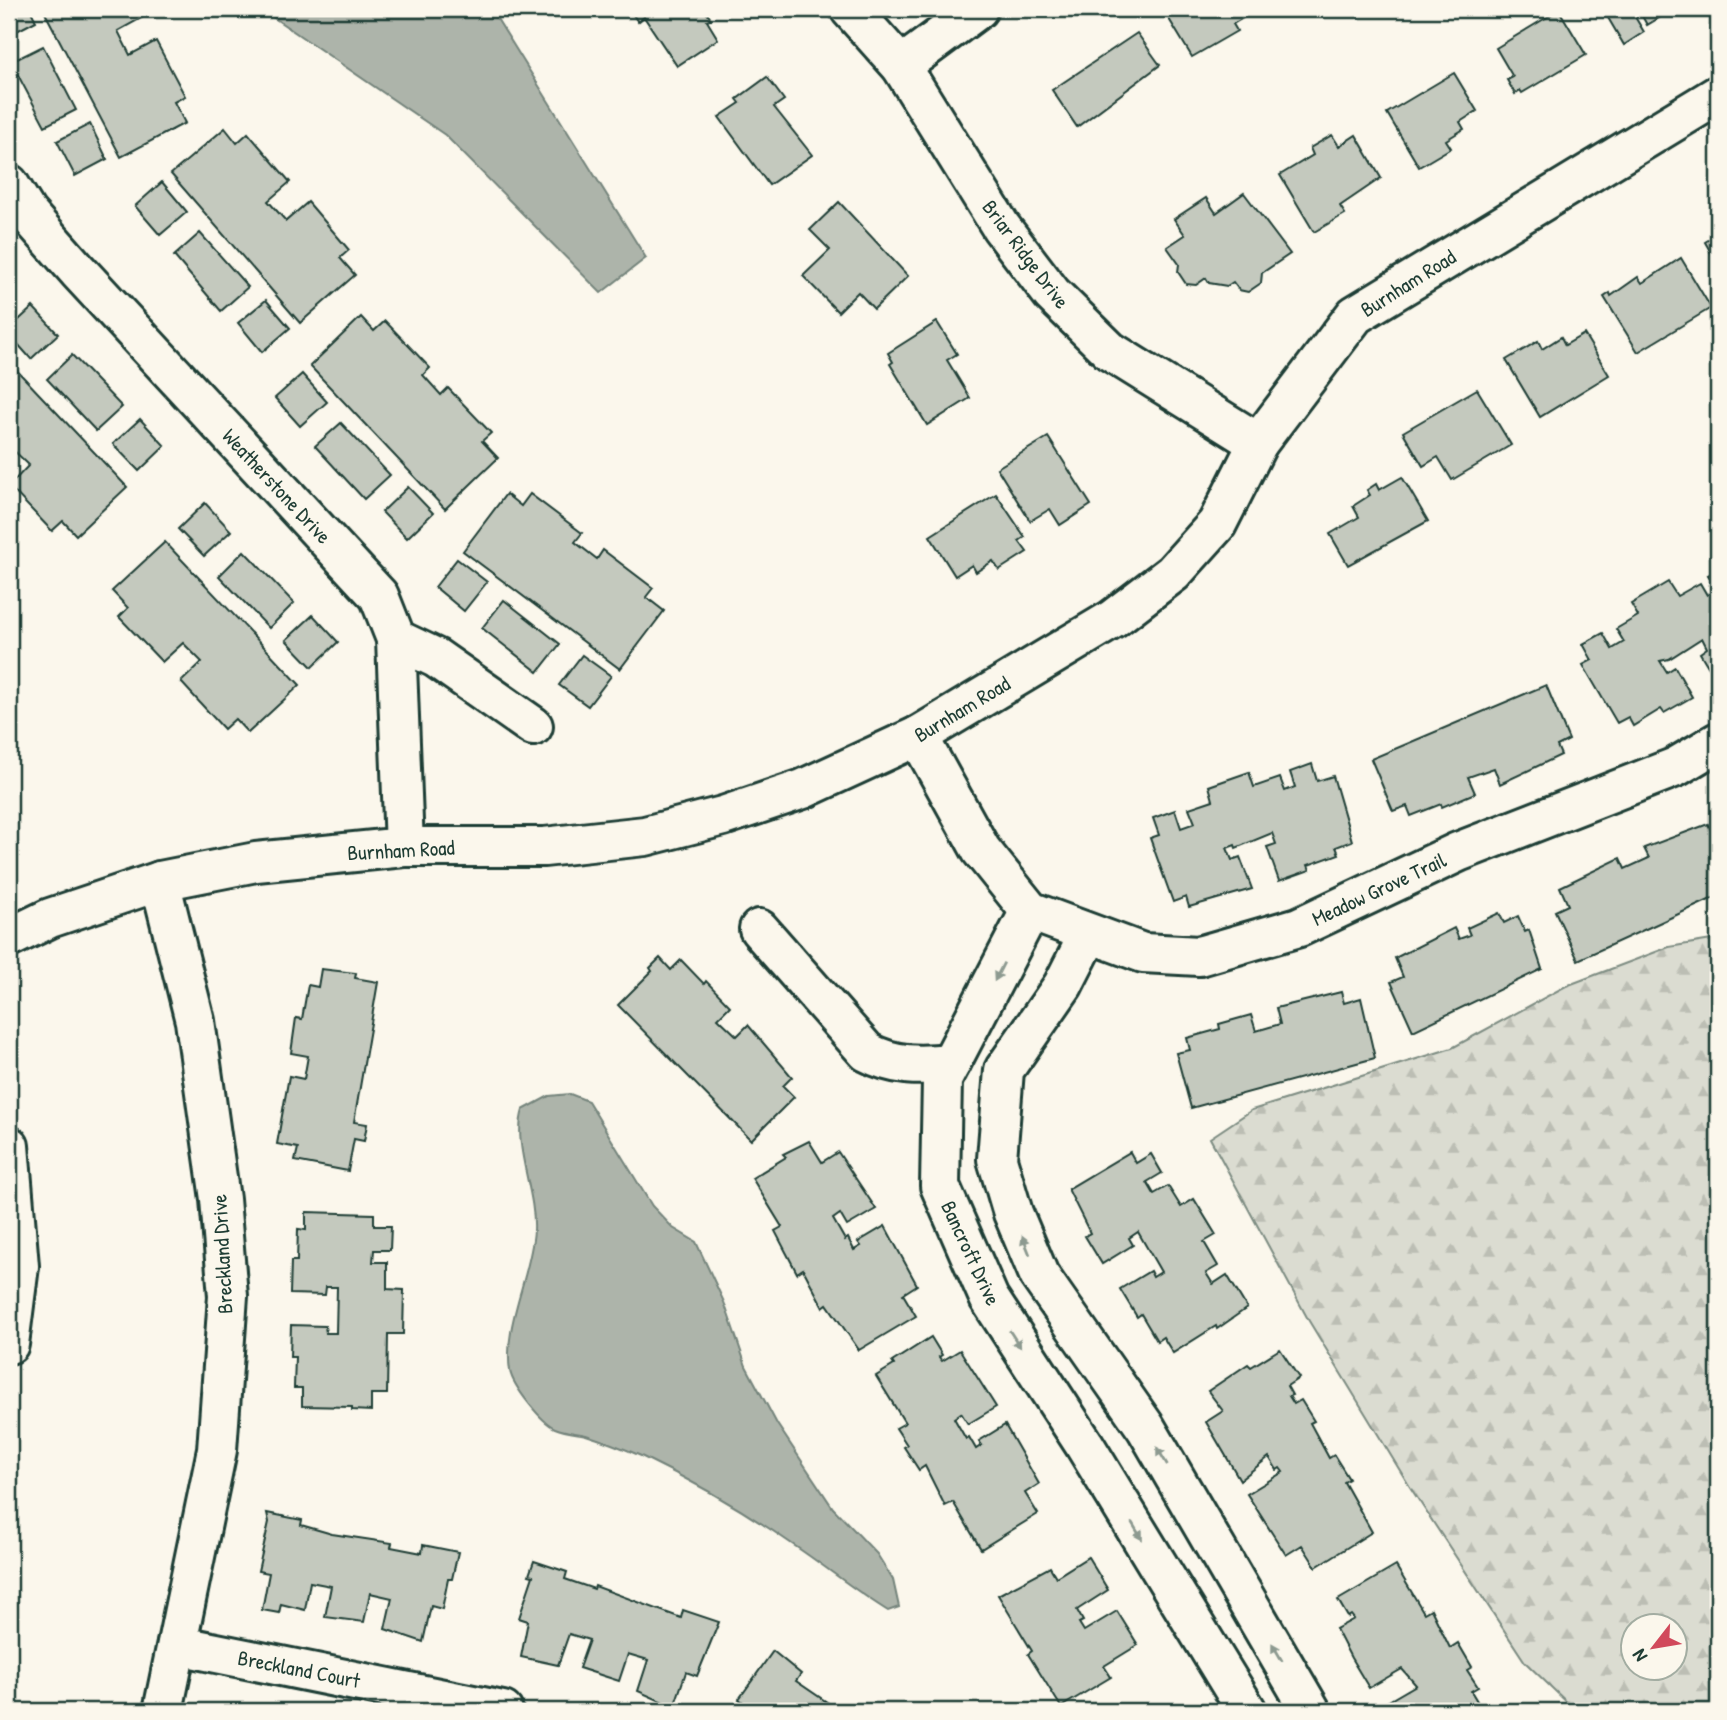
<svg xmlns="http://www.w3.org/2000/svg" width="1727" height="1720" font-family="'Patrick Hand',sans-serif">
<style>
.forest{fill:url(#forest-firs);stroke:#7d8c82;stroke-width:2;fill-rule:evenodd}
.water{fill:#adb4aa;stroke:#74847b;stroke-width:2}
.building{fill:#c4c9be;stroke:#1f3d34;stroke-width:2}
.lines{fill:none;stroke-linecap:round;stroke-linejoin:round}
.minor-casing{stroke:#1f3d34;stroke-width:44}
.minor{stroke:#fbf7ec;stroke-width:38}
.oneway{fill:#8d9a90}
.labels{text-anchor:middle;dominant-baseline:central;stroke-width:7;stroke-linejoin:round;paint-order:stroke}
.street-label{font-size:21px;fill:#1f3d34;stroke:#fbf7ec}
</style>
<defs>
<pattern id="forest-firs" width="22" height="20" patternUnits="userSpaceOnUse" patternTransform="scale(1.75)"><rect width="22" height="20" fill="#dbdcd1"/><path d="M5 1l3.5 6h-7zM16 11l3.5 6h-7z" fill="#bcbeb4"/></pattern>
</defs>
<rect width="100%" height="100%" fill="#fbf7ec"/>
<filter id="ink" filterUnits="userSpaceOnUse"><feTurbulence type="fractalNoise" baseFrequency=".0143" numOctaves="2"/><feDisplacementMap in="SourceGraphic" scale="14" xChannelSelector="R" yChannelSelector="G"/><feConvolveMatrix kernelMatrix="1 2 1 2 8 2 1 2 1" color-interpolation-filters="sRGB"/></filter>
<g filter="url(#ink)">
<path class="forest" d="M1718,939V1708L1708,1711H1576L1525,1662L1410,1487L1309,1321L1210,1138L1252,1110L1452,1048L1566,986L1669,947ZM1632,1626H1674V1668H1632Z"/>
<g class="water">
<path d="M261,9H491L646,258L601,293L445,135Z"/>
<path d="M570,1094L588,1101L652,1206L673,1228L696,1242L724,1302L746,1366L777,1424L833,1508L877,1554L893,1580L899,1607L888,1611C854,1590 825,1566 792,1544C745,1511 693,1481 641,1456C623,1448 605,1441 586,1435C576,1433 565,1432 555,1428C541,1422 513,1386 510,1371C503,1324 531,1276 534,1230C536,1192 512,1144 523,1110L549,1096Z"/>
</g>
<g class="building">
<path d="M9,9H30L36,21L9,35Z"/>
<path d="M43,9H139L143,17L118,31L130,55L156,41L185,96L174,102L185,123L121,157Z"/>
<path d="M629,9H704L711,19L707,21L718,39L677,66L644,17L638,22Z"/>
<path d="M1174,9H1258L1233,24L1237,31L1192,57L1166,14Z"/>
<path d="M1608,9H1681L1676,12L1674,9L1647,25L1641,14L1635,17L1644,32L1624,45L1604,11Z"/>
<path d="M1559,10L1586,55L1522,93L1520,90L1515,94L1507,80L1513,77L1496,48Z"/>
<path d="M1137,33L1160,65L1077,127L1052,90Z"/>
<path d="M43,46L76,110L45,126L11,62Z"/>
<path d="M1454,73L1477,111L1460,122L1464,129L1446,140L1451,148L1419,167L1387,113Z"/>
<path d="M767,77L784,100L774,107L812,155L769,185L719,117L740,103L737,99Z"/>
<path d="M90,124L107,159L75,176L57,141Z"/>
<path d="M225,128L237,143L248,133L290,182L268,201L286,221L308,202L349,250L340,258L355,275L300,323L171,174Z"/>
<path d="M1332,135L1339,146L1356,135L1381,178L1340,206L1345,214L1314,232L1280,175L1313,155L1310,148Z"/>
<path d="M162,182L187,212L160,235L135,206Z"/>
<path d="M1244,193L1290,254L1262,273L1261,283L1248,292L1239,290L1233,282L1227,286L1209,283L1206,278L1196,285L1186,284L1178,272L1179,264L1167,247L1185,235L1174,219L1206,198L1216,213Z"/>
<path d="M839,202L908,276L874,309L858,292L838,312L803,276L830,250L810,230Z"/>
<path d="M200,233L248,287L221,311L174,256Z"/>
<path d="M1718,234V265L1705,242Z"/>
<path d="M1681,258L1711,308L1638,352L1604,297L1610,293L1611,296L1638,277L1642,283Z"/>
<path d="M266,300L290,328L262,352L238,323Z"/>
<path d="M33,307L58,334L31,359L9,334V329Z"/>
<path d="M361,317L374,331L385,321L430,368L423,375L441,395L448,388L491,433L482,441L498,458L445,509L310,366Z"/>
<path d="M937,322L957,354L947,360L970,398L927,425L890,364L893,362L888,353Z"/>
<path d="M1584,334L1609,375L1540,417L1506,360L1538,341L1542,349L1561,337L1565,345Z"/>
<path d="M72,355L122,407L96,431L47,379Z"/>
<path d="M9,362L127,487L76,535L63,521L52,531L9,486L29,465L9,446Z"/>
<path d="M302,374L327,402L300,426L275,398Z"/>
<path d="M1477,389L1511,445L1452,480L1438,457L1423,466L1403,432Z"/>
<path d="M140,419L165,446L139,471L113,444Z"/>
<path d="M341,423L390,475L364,499L315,446Z"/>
<path d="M1048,437L1091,505L1060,525L1050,509L1030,521L997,468Z"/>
<path d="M1402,477L1428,521L1348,565L1330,534L1359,517L1353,506L1370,495L1367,490L1376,484L1379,490Z"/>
<path d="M408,487L433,513L407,538L382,512Z"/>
<path d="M506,494L521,506L530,494L582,533L575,542L597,559L603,550L653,588L646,597L664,611L620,669L463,551Z"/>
<path d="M996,494L1025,537L1019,541L1027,552L999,570L993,561L976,572L972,565L955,576L930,536Z"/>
<path d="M205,503L231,531L204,556L178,529Z"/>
<path d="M165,542L300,685L248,733L235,719L224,729L181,682L202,662L183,643L162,662L119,617L128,608L112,591Z"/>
<path d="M244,551L294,603L269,628L219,576Z"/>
<path d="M457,559L487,582L464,611L435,587Z"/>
<path d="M1718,570V683L1700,653L1707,648L1702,638L1669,659L1660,661L1667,672L1675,667L1692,697L1664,713L1661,709L1633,726L1628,717L1617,723L1583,665L1592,660L1583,644L1603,633L1612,649L1624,642L1616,629L1638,616L1631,604L1668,582L1677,596L1700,583L1707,595L1717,589L1708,575Z"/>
<path d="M504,600L560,644L538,672L482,628Z"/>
<path d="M313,615L338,642L312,667L286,640Z"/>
<path d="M582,655L611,676L588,706L559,685Z"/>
<path d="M1546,685L1569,740L1557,746L1561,755L1500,784L1494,768L1468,777L1475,793L1442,807L1441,804L1411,816L1407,806L1393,811L1371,759Z"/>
<path d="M1312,764L1317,781L1333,776L1352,841L1336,847L1339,854L1308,865L1310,870L1279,881L1267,847L1276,844L1272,833L1236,848L1235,845L1227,848L1232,860L1240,857L1252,889L1189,907L1186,897L1173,902L1150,838L1159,835L1153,818L1175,810L1181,828L1195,823L1189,808L1213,800L1209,786L1249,772L1254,787L1280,778L1285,791L1295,787L1290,772Z"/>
<path d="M1708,824L1713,834L1718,832V896L1578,960L1555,911L1568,905L1560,887L1620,858L1625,869L1649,858L1644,848Z"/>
<path d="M1499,913L1504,923L1518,916L1525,932L1529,930L1542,969L1413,1031L1391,982L1403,977L1395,958L1454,928L1459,939L1470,935L1467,928Z"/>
<path d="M660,958L671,970L681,960L704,984L706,981L730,1006L718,1018L737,1036L748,1025L792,1077L783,1086L794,1097L751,1140L618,1005L652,971L650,968Z"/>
<path d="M321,969L356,973L355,978L378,982L354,1122L367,1124L364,1141L354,1139L348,1171L295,1161L298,1148L277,1144L289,1076L304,1079L308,1056L291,1053L296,1018L302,1019L308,985L318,987Z"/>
<path d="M1341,992L1344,1003L1361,998L1375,1058L1191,1108L1176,1053L1190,1050L1187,1038L1220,1029L1219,1024L1251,1015L1256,1031L1280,1024L1276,1008Z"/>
<path d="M809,1141L822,1162L838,1152L876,1209L847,1226L840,1214L833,1219L845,1240L848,1238L854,1250L861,1246L858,1242L885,1226L917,1285L903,1294L916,1316L859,1350L827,1304L823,1307L803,1269L797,1273L775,1231L782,1227L752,1178L786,1157L783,1154Z"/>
<path d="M1130,1152L1136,1163L1151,1154L1162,1173L1147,1182L1154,1194L1168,1186L1181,1207L1194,1199L1216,1235L1204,1242L1218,1266L1206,1273L1213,1284L1227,1275L1247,1308L1217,1329L1216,1326L1173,1353L1163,1337L1157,1341L1141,1314L1137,1317L1120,1289L1150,1271L1153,1277L1161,1272L1138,1232L1129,1238L1133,1245L1102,1264L1085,1236L1090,1233L1068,1189Z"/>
<path d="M306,1212L374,1214V1226H391L390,1250H374L373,1262H387V1289L404,1290L403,1334H388L387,1394H371V1411L352,1410V1407L302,1406V1388H294L295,1357H290L291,1325L325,1326L326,1333H336L337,1287H326L325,1295L290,1294L291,1261H297L298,1229L306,1230Z"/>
<path d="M931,1337L942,1355L939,1357L942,1361L960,1350L996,1407L968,1424L961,1413L954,1418L966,1439L969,1437L976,1449L982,1445L979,1441L1005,1425L1039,1484L1025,1493L1038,1514L981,1549L953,1502L945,1506L925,1466L919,1470L904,1447L907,1445L896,1428L905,1423L876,1376L894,1365L892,1362Z"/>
<path d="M1280,1349L1299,1378L1287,1386L1292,1395L1289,1396L1294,1404L1301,1400L1314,1421L1310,1423L1329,1458L1334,1455L1349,1479L1344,1482L1372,1532L1316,1567L1302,1545L1286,1555L1247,1494L1283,1472L1280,1468L1277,1470L1269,1457L1240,1480L1206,1422L1223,1411L1208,1391L1248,1364L1251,1367Z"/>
<path d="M267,1513L302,1520L301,1525L332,1534L392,1543L391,1547L422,1553L423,1545L458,1552L452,1579H448L442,1609L431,1606L423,1642L385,1629L392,1598L370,1593L364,1622L325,1617L331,1586L310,1582L305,1610L281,1604L279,1613L262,1610L269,1573L258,1571L269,1522Z"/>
<path d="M1088,1557L1108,1590L1077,1610L1083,1621L1079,1623L1084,1631L1117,1611L1138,1645L1104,1666L1111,1677L1061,1707L1028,1654L1032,1651L998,1595L1050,1567L1056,1577Z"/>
<path d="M534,1561L567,1572L565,1579L594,1589L595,1586L681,1618L683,1610L719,1622L697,1676L686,1672L674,1707L638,1691L648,1660L628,1654L619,1681L579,1668L589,1640L569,1634L558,1665L521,1657L528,1621L519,1618L533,1576L529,1575Z"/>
<path d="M1396,1566L1424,1613L1431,1609L1450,1648L1458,1643L1472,1667L1467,1670L1478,1687L1471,1691L1483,1711H1383L1380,1706L1416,1685L1402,1669L1369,1688L1351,1658L1336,1629L1354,1619L1351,1615L1348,1617L1338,1600Z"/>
<path d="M773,1651L801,1674L796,1681L840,1711H743L748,1706L739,1699Z"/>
</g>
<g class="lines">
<defs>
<g id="minor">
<path d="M850,9L901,66L1001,227L1052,294L1110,351L1258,443"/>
<path d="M901,66L978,9"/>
<path d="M9,184L27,213L78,271L379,596L396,639L404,847"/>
<path d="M396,639L436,658L533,726"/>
<path d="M918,736L981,850L1030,911L1143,953L1199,956L1299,927L1458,852L1676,767L1718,742"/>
<path d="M160,881L195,1021L220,1199L228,1296L217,1450L163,1711"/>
<path d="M1030,911L942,1080L940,1186L989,1298L1084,1444L1247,1711"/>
<path d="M759,929L867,1052C895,1067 920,1066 951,1063"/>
<path d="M1089,934L1063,985L1004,1070L997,1159L1013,1213L1039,1275L1146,1428L1311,1711"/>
<path d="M9,938L50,918L160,881L256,862L404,847H544L645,836L723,816L803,789L918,736L1113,619L1173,573L1217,524L1258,443L1355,315L1718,95"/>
<path d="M9,1146L19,1266L9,1344"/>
<path d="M177,1645L503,1711"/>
</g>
</defs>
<use href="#minor" class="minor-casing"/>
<use href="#minor" class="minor"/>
</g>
<defs><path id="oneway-solid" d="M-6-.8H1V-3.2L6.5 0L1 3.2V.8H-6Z" transform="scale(1.75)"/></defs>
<g class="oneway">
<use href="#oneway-solid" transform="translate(999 972) rotate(117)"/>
<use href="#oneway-solid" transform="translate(1026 1245) rotate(-112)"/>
<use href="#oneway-solid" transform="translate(1015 1339) rotate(57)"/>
<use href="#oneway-solid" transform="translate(1162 1456) rotate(-121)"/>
<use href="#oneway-solid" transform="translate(1137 1531) rotate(59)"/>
<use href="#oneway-solid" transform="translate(1277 1652) rotate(-120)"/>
</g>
</g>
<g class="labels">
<g class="street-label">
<text transform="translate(1026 254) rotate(53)">Briar Ridge Drive</text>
<text transform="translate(1408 283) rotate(-32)">Burnham Road</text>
<text transform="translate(277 486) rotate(47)">Weatherstone Drive</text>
<text transform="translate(962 709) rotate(-31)">Burnham Road</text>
<text transform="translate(401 850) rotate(-3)">Burnham Road</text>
<text transform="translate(1379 889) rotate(-25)">Meadow Grove Trail</text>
<text transform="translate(971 1253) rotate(65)">Bancroft Drive</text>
<text transform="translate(222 1254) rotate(-93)">Breckland Drive</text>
<text transform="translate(299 1669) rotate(11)">Breckland Court</text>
</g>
</g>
<rect width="1727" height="1720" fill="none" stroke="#fbf7ec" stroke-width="35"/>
<rect x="18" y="18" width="1692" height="1685" fill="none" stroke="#1f3d34" stroke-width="2.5" filter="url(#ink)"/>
<g transform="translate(1654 1647) rotate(239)"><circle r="33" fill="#fbf7ec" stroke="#a3ada2" stroke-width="2"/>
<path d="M0-5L12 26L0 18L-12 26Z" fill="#d1495b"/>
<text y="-10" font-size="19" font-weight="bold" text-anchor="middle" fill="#1f3d34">N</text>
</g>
</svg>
